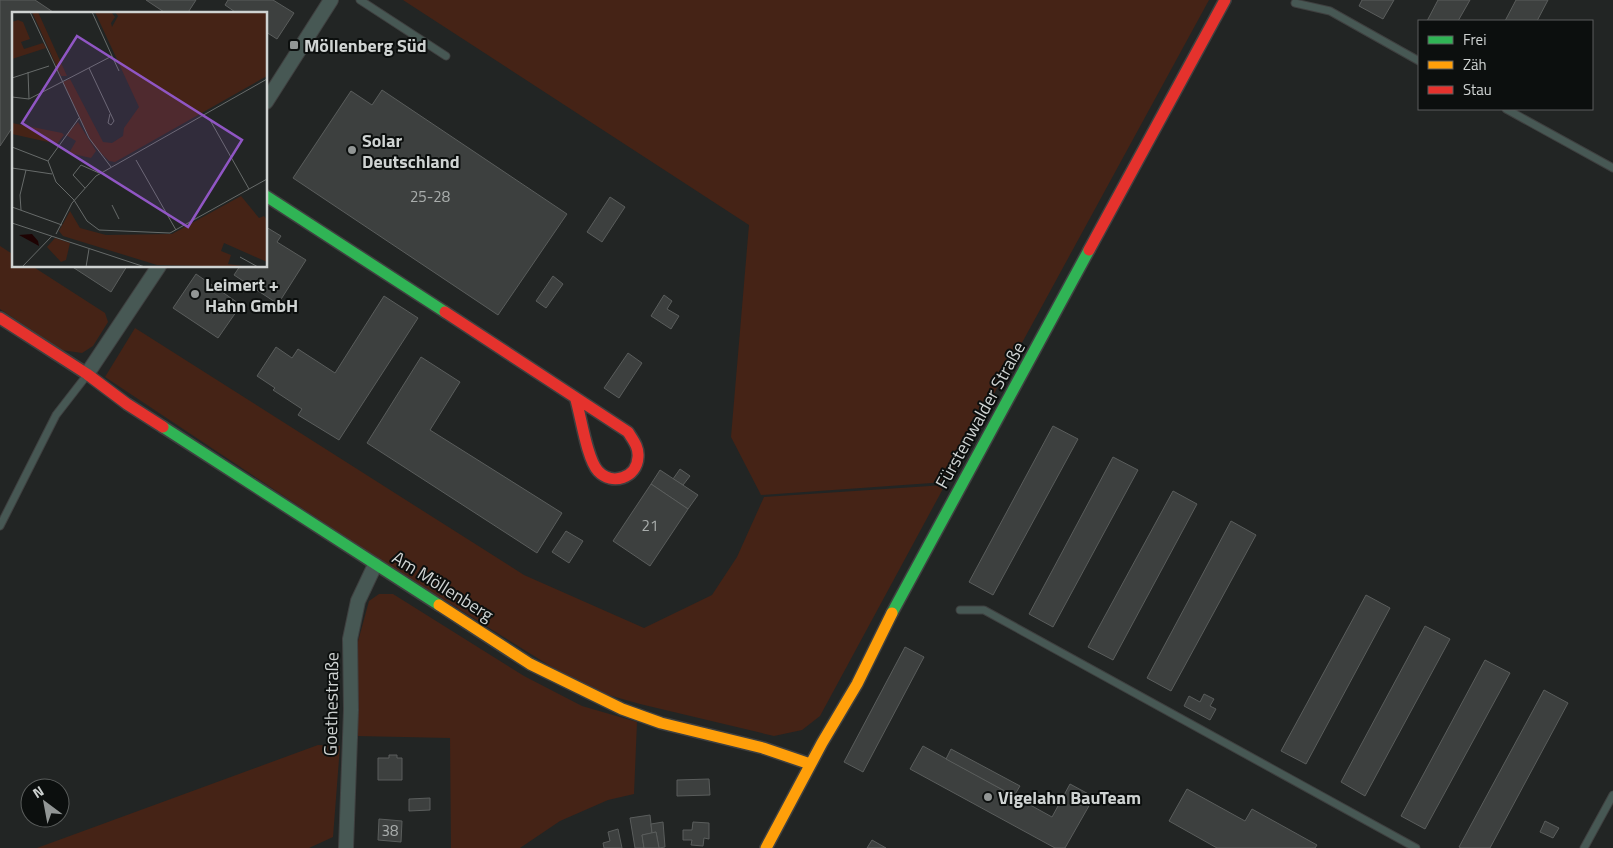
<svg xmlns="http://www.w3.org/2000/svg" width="1613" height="848" font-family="'Titillium Web',sans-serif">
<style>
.green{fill:#452316}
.building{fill:#3d403f;stroke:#5a5d5c}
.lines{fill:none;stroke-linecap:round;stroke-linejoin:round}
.lane-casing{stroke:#3f4040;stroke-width:9}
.street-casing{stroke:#3f4040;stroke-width:16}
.fast-casing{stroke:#3f4040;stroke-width:14}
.slow-casing{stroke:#3f4040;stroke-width:14}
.jam-casing{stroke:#3f4040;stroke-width:14}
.lane{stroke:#475854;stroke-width:7}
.street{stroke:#475854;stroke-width:14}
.fast{stroke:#30b455;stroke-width:11}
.slow{stroke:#ff9f0a;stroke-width:11}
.jam{stroke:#e5322d;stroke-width:11}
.poi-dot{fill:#929695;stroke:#0c0f0e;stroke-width:2}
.labels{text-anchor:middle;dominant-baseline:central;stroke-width:4;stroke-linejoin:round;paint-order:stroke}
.number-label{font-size:15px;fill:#aaaead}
.poi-label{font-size:18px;font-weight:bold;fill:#cfd3d2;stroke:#0c0f0e;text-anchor:start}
.street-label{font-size:18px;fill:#cfd3d2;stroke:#0c0f0e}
.inset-road{fill:none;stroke:#676b6a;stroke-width:1}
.view{fill:#9056c4;fill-opacity:0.15;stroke:#9056c4;stroke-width:2.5}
.inset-edge{fill:none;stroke:#cfd3d2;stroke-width:2.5}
</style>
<rect width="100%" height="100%" fill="#222524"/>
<g class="green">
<path d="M403,0H1209L946,482L761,495L731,437L749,225Z"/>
<path d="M0,246L14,255V266H32L105,313L108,322L93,346L82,353L61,350L0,309Z"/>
<path d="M135,328L524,575L644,628L712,595L737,557L764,497L945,485L820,716L802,730L774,736L640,704L587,689L377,558L105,377Z"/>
<path d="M379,594H393L524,676L582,706L637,722L634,794L608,800L560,821L520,848H451L450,738L356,736L357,645L369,601Z"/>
<path d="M318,745L340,746L333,837L309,848H37Z"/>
</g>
<g class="building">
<path d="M0,0H35L56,14H14V125L0,146Z"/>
<path d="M146,0H196L187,14H167Z"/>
<path d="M228,0H273L294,13L277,39L266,32V14H238L225,5Z"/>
<path d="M1362,0H1394L1383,19L1359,6Z"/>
<path d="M1438,0H1470L1458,21H1427Z"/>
<path d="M1516,0H1548L1537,21H1505Z"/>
<path d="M382,90L567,214L498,315L293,178L351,91L372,105Z"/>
<path d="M610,197L625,207L602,242L587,232Z"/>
<path d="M266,227L281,236L277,242L306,260L278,304L234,275L240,266H266Z"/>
<path d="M71,266H127L111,292Z"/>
<path d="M196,274L241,305L218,338L173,308Z"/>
<path d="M553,276L563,284L546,308L536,301Z"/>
<path d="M664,295L672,301L667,309L679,316L671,329L651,316Z"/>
<path d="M384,296L418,318L339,440L298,415L302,409L273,390L275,388L257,376L276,347L292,358L298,349L335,373Z"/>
<path d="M628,353L642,363L619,398L604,388Z"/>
<path d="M421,357L460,382L430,430L562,513L537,553L367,443Z"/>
<path d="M1053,426L1078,439L993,595L969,582Z"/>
<path d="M1113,457L1138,470L1053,627L1029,614Z"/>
<path d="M680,469L690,476L683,485L673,479Z"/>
<path d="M660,470L698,495L688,509L651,484Z"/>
<path d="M651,484L688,509L650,566L613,541Z"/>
<path d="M1173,491L1197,504L1113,660L1088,647Z"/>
<path d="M1231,521L1256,535L1171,691L1147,678Z"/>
<path d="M566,531L583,541L569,563L552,552Z"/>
<path d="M1366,595L1390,608L1306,764L1281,751Z"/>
<path d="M1425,626L1450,639L1365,796L1341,782Z"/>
<path d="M905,647L924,657L863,772L844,762Z"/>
<path d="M1485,660L1510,673L1425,829L1401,816Z"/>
<path d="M1544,690L1568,703L1490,848H1461L1459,847Z"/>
<path d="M1204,694L1214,699L1210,706L1216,709L1210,720L1184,706L1189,696L1200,702Z"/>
<path d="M923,746L1052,817L1070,784L1094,797L1065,848H1055L910,769Z"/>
<path d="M951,749L1020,786L1014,796L946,759Z"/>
<path d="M389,755H397V758H402V780H378V758H389Z"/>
<path d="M709,779L710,795L677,796V780Z"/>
<path d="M1187,789L1245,821L1252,809L1317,845L1315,848H1217L1169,821Z"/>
<path d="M430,798V810L409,811V799Z"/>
<path d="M650,815L652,833L642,835L644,848H635L630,818Z"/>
<path d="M379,819L402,821L401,842L378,840Z"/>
<path d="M1545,821L1559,828L1553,838L1540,832Z"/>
<path d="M663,822L665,847L659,848L656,832L652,833L651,824Z"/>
<path d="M693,822L709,823V839L704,838L703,846L691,845L692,840H683V830H692Z"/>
<path d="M618,829L622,848H604L603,843L610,841L608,832Z"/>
<path d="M656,832L659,848H644L642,835Z"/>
<path d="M872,840L886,848H867Z"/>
</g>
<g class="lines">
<defs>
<g id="lane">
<path d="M360,0L446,56"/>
<path d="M1295,3L1330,11L1419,61"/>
<path d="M1506,109L1613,168"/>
<path d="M0,526L56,415L87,375"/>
<path d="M960,610H984L1416,848"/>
<path d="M1584,848L1613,795"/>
</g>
<g id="street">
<path d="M266,102L331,0"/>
<path d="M87,374L159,266"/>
<path d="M346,848L351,710L350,639L358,601L375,565"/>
</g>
<g id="fast">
<path d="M266,196L445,312"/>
<path d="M163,427L439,605"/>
<path d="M892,613L1089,250"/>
</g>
<g id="slow">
<path d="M439,605L530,664L622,709L661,723L763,748L810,764"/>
<path d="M766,848L822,743L857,684L892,613"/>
</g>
<g id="jam">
<path d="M1089,250L1225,0"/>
<path d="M445,312L628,432C633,440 639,447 638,457C637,478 612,486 598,471C587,459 581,417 576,400"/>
<path d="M0,318L87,374L127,404L163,427"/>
</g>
</defs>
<use href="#lane" class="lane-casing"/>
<use href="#street" class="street-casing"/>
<use href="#fast" class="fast-casing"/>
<use href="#slow" class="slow-casing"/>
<use href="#jam" class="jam-casing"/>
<use href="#lane" class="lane"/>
<use href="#street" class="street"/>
<use href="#fast" class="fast"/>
<use href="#slow" class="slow"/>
<use href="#jam" class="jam"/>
</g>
<g class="poi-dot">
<rect x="289" y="40" width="10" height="10" rx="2.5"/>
<circle cx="352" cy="150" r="5"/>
<circle cx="195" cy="294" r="5"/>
<circle cx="988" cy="797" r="5"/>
</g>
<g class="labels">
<g class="number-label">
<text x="430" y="196">25-28</text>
<text x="650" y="525">21</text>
<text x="390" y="830">38</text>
</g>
<g class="poi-label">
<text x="304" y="45">Möllenberg Süd</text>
<text x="362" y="140">Solar<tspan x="362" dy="21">Deutschland</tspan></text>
<text x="205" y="284">Leimert +<tspan x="205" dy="21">Hahn GmbH</tspan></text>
<text x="998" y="797">Vigelahn BauTeam</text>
</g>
<g class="street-label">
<text transform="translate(980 415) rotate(-61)">Fürstenwalder Straße</text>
<text transform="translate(443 586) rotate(32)">Am Möllenberg</text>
<text transform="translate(331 704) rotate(-89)">Goethestraße</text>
</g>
</g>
<g transform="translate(12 12)">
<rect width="255" height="255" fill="#222524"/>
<path d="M20,0H26L55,64H49ZM83,0L100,1L103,5L99,11L100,15L106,4L103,0H255V64L103,150L97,149L81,133L51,70L58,67L91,130L100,131L111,124L112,116L127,95ZM6,8L11,10L18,27L9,30L12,37L31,31L34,36L0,47V10ZM66,110L84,139L79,146L57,141L64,129L54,123ZM0,111L50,121L52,123L45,132L0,122ZM229,184L247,206L252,204L255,208V250L212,231L209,239L219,243L216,252L238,255L145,253L51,224L47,219L58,199L68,216L94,223L160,222ZM43,226L58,231L54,248L49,250L35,235Z" fill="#452316"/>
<path d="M20,222L26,229L27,234L7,223Z" fill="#1e0303"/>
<path class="inset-road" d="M18,0L77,126L99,155M100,44L107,59M77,56L102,109L99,113L96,111L98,102M16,60L17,87M0,66L37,54M0,85L17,87L100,44L80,0M67,106L36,149L44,170L62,188L75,209L87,218L158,221L255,167M198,108L237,177M0,135L36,149M124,148L164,218M0,156L40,162M73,176L61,163L69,153L87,161M100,193L107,207M0,195L50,213M9,198L8,183L14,158M0,211L133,255M44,222L60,191L84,164L255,67M228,245L246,255M10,255L40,224M74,255L77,237"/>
<path class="view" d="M65,24L230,128L176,215L10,111Z"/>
<rect width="255" height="255" class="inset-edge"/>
</g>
<rect x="1418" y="20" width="175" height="90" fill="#0c0f0e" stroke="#5a5d5c"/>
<rect x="1428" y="36" width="25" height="8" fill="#30b455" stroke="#5a5d5c"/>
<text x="1463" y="45" font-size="15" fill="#cfd3d2">Frei</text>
<rect x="1428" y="61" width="25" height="8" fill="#ff9f0a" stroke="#5a5d5c"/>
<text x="1463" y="70" font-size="15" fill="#cfd3d2">Zäh</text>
<rect x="1428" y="86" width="25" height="8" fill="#e5322d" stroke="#5a5d5c"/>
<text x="1463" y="95" font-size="15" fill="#cfd3d2">Stau</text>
<g transform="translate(45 803) rotate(328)"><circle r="24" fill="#0c0f0e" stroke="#5a5d5c"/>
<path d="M0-4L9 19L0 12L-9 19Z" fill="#929695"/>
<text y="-8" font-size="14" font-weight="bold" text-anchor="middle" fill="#cfd3d2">N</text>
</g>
</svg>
